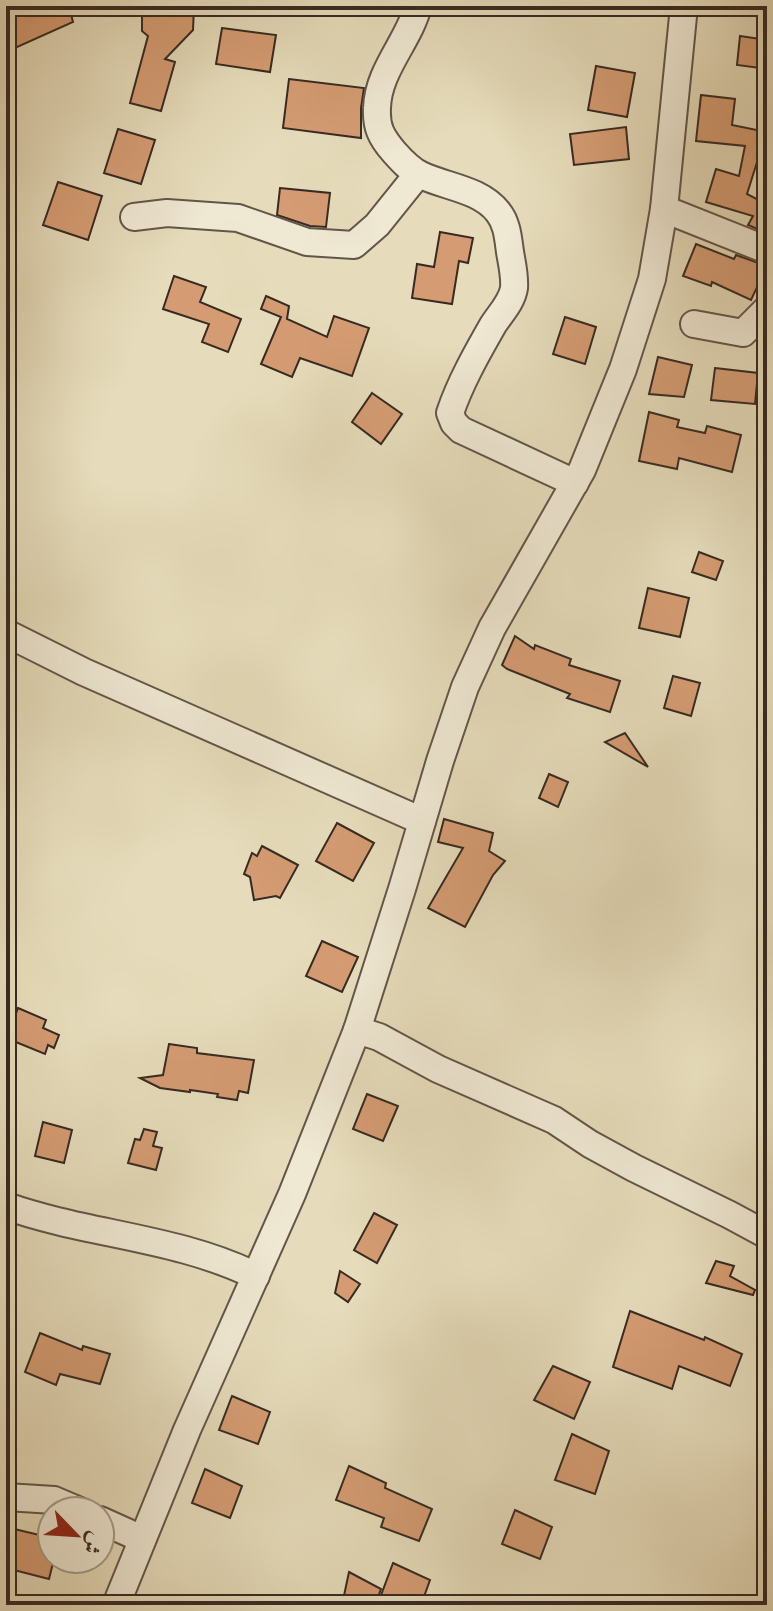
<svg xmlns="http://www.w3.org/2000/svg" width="773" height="1611" font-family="'IM FELL Great Primer',Amiri,serif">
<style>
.building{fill:#d59c73;stroke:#372a22;stroke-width:2}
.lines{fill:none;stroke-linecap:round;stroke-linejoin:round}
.minor-casing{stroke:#635648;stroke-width:30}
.minor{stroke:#efe8d3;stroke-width:26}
</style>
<rect width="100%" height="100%" fill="#e6dcbb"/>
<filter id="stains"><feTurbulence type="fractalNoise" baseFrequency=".0025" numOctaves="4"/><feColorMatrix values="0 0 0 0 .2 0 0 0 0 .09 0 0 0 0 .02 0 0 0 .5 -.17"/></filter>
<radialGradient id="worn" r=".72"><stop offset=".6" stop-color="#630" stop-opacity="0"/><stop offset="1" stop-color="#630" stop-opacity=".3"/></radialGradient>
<g class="building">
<path d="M6,6H69L73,22L6,52Z"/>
<path d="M142,6H194L193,30L165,59L175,62L161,111L130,103L148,36L142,31Z"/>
<path d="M222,28L276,35L270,72L216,64Z"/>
<path d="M740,36L767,40V69L737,65Z"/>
<path d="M596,66L635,73L627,117L588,110Z"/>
<path d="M289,79L364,88L361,108V138L283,128Z"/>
<path d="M701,95L735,99L732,125L767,132V160L758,159L747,194L762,202L767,193V233L748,225L753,216L706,202L716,169L739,176L745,146L696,141Z"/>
<path d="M626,127L629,159L574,165L570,134Z"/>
<path d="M118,129L155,140L141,184L104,173Z"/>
<path d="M58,182L102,196L88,240L43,225Z"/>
<path d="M280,188L330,193L326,227L310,226L277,215Z"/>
<path d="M440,232L473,238L468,263L459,261L452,304L412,298L417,264L434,267Z"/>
<path d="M696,244L734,259L736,255L767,266L751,300L712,282L711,286L683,276Z"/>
<path d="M174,276L206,287L200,302L241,319L228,352L202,342L209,324L163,309Z"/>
<path d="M266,296L289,306L287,319L327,337L334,316L369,328L352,376L300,358L292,377L261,364L281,317L261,309Z"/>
<path d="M565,317L596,327L585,364L553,354Z"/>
<path d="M658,357L692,365L684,397L649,394Z"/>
<path d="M715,368L758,373L755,404L711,400Z"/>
<path d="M372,393L402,414L381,444L352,422Z"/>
<path d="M649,412L679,420L677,427L705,433L707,426L741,435L732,472L679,458L677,469L639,461Z"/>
<path d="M699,552L723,561L716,580L692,572Z"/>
<path d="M648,588L689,598L680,637L639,628Z"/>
<path d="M515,636L534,649L535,645L571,659L569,665L620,681L610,712L567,698L570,694L507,669L502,665Z"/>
<path d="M673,676L700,683L691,716L664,708Z"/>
<path d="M625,733L648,767L605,742Z"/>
<path d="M549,774L568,782L558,807L539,798Z"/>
<path d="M444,819L493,833L489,851L505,861L493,875L465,927L428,908L463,848L438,842Z"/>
<path d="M337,823L374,843L353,881L316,861Z"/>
<path d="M262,846L298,865L280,898L276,896L254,900L250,877L244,874L252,853L257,856Z"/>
<path d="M322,941L358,957L342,992L306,976Z"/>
<path d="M18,1008L46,1020L43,1028L59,1035L54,1048L48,1045L45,1054L6,1038V1012L15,1016Z"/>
<path d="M169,1044L197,1048V1053L254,1060L248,1093L239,1091L237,1100L217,1097L218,1094L190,1090V1092L160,1088L140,1078L163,1075Z"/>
<path d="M367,1094L398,1106L383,1141L353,1129Z"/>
<path d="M43,1122L72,1130L64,1163L35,1156Z"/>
<path d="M144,1129L157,1132L153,1146L162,1148L156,1170L128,1163L135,1139L140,1140Z"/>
<path d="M374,1213L397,1225L377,1263L354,1250Z"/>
<path d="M716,1261L734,1266L730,1276L755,1290L753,1295L706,1283Z"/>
<path d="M340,1271L360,1284L348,1302L335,1293Z"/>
<path d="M630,1311L704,1340L705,1337L742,1354L730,1386L679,1366L672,1389L613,1367Z"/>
<path d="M40,1333L82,1350L83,1346L110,1354L100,1384L60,1374L56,1385L25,1372Z"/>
<path d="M553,1366L590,1382L574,1419L534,1400Z"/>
<path d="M232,1396L270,1412L258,1444L219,1430Z"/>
<path d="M572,1434L609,1451L595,1494L555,1480Z"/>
<path d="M349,1466L386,1483L385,1488L432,1509L419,1541L381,1527L384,1518L336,1500Z"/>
<path d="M205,1469L242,1486L230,1518L192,1503Z"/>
<path d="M515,1510L552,1527L540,1559L502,1544Z"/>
<path d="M6,1527L52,1538V1559H54L49,1579L6,1568Z"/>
<path d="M393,1563L430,1580L421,1605H399L380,1598Z"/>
<path d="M349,1572L381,1589L375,1605H342Z"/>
</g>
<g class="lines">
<defs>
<g id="minor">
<path d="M418,6C409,41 378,70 377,108C376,127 381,137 394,152C402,161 410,170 421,175C446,187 480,189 498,212C507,223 508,237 510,252C512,264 515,276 514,288C512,302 500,314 493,325C477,353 460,383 450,413L454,423L461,430L575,483"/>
<path d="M664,209L767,250"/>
<path d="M134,217L167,213L238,218L307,242L354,245L377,225L418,174"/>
<path d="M694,324L743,333L767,309"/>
<path d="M6,633L84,672L422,821"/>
<path d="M357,1030L379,1037L438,1069L554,1120L590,1144L634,1168L730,1215L767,1235"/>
<path d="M6,1206C88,1235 177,1237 256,1276"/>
<path d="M6,1497L54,1500L80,1511"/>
<path d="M100,1520L142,1539"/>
<path d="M116,1605L187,1430L292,1194L357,1030L402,889L440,761L465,687L492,628L582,470L623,369L652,279L664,209L684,6"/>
</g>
</defs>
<use href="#minor" class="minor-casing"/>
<use href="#minor" class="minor"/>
</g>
<rect width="773" height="1611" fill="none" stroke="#e6dcbb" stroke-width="32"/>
<rect x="8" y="8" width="757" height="1595" fill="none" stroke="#372a22" stroke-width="4"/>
<rect x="16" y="16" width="741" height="1579" fill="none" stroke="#372a22" stroke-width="2"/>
<g transform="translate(76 1535) rotate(115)"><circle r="38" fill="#efe8d3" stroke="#a59c8c" stroke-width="2"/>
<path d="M0-6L14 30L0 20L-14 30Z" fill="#8f2418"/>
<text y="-12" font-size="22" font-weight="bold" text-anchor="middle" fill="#372a22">ش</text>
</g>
<rect width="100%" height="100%" filter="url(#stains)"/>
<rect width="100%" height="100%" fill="url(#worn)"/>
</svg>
